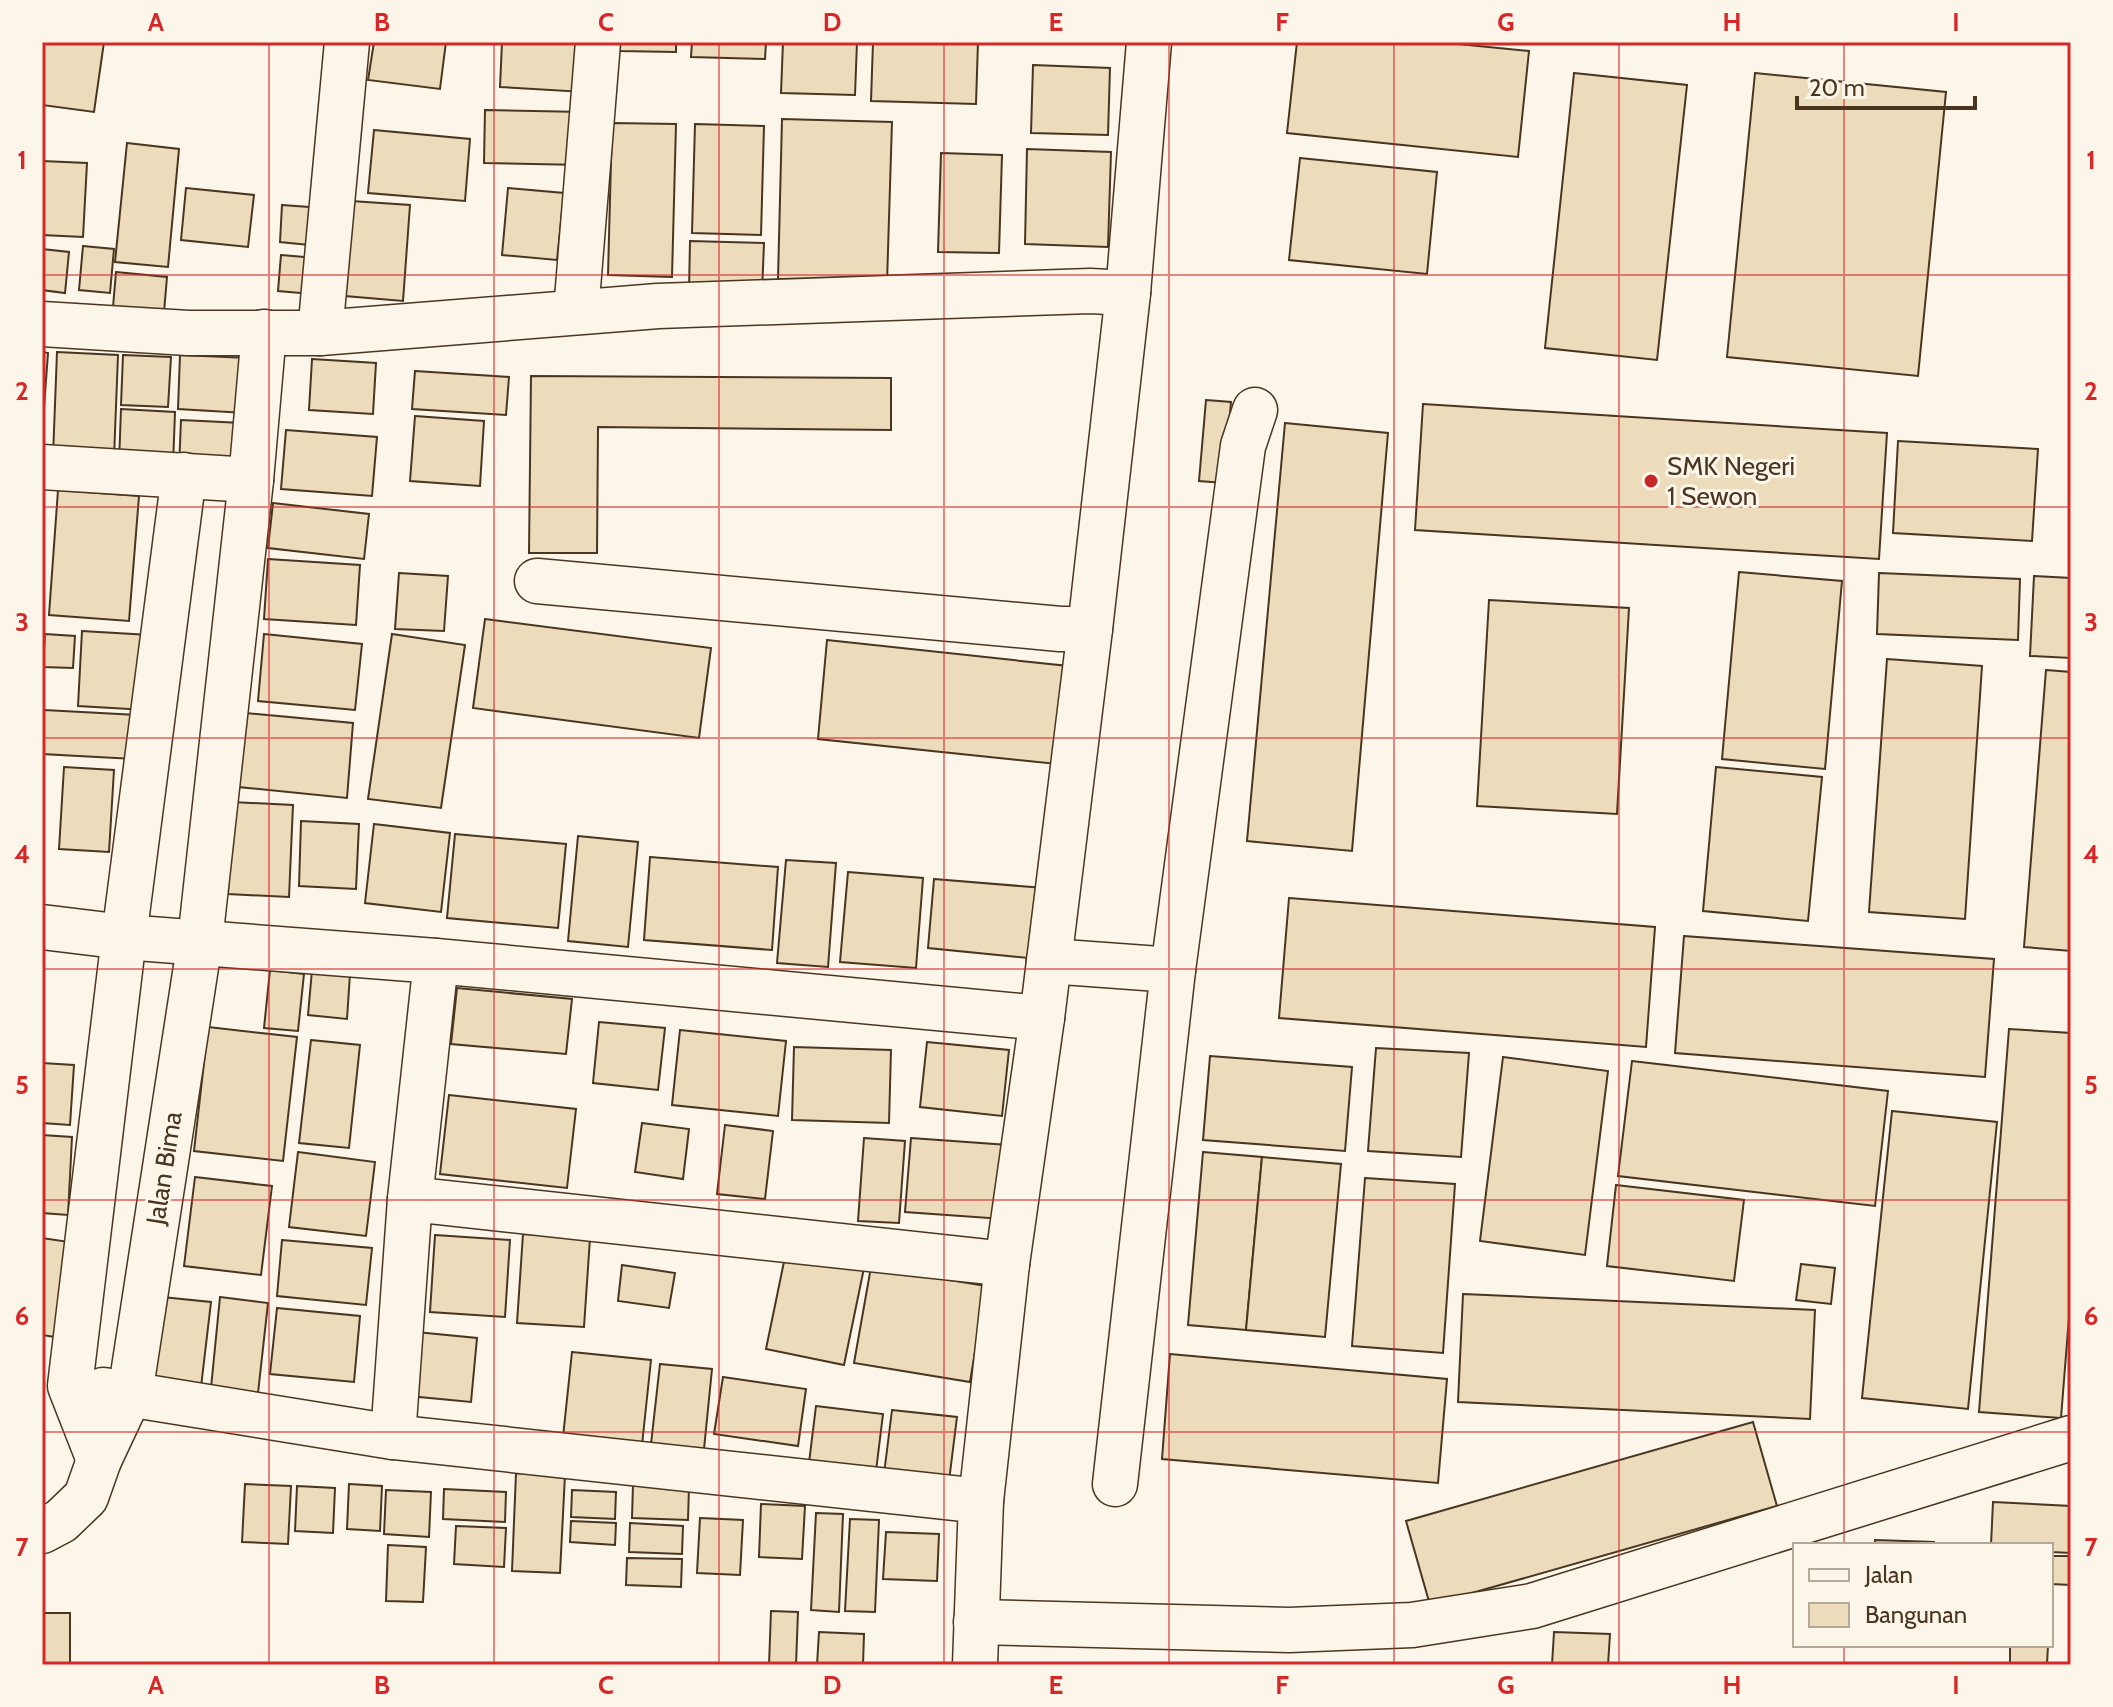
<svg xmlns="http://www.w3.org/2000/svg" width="2113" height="1707" font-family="Cabin,sans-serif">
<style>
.building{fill:#ecdcbc;stroke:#4a3520;stroke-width:2}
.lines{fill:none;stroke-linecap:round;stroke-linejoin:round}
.street-casing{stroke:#4a3520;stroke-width:47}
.street{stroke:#fbf6e9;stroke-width:44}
.grid{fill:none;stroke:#d62828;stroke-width:2;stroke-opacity:0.55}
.poi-dot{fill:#c62828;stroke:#fbf6e9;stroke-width:3}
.labels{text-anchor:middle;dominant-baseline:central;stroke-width:6;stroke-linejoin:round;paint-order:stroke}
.poi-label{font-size:26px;fill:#4a3520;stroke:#fbf6e9;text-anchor:start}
.street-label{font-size:26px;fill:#4a3520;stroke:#fbf6e9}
.neatline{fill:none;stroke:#d62828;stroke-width:3}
.grid-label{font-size:26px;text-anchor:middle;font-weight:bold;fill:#d62828}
</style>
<rect width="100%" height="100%" fill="#fbf6e9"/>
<g class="building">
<path d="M42,42H104L94,112L42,105Z"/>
<path d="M374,42H446L440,89L368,80Z"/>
<path d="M502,42H587L584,92L500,87Z"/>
<path d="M619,42H676V52L619,51Z"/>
<path d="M692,42H766L765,59L691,57Z"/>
<path d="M783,42H857L855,95L781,93Z"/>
<path d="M873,42H978L976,104L871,101Z"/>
<path d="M1297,42H1438L1529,51L1518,157L1287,133Z"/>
<path d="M1033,65L1110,68L1108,135L1031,133Z"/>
<path d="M1574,73L1687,85L1657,360L1545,348Z"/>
<path d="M1755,73L1946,92L1918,376L1727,357Z"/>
<path d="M485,110L584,112L583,165L484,163Z"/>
<path d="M782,119L892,122L887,283L778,279Z"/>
<path d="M612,123L676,124L672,277L608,275Z"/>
<path d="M695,124L764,126L761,235L692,233Z"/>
<path d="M374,130L470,139L465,201L368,193Z"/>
<path d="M127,143L179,149L168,267L115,262Z"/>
<path d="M1027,149L1111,152L1108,247L1025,244Z"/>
<path d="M941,153L1002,155L999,253L938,252Z"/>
<path d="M1300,158L1437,172L1427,274L1289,260Z"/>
<path d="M42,161L87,163L83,237L42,235Z"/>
<path d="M186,188L254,195L248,247L181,240Z"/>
<path d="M508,188L564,193L557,260L502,255Z"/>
<path d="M351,201L410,205L403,301L345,296Z"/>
<path d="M282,205L323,208L319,246L280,242Z"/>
<path d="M690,241L764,243L762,293L689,291Z"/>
<path d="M83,246L114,249L110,293L79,290Z"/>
<path d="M42,249L69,252L65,293L42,290Z"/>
<path d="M281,255L316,258L312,294L278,291Z"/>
<path d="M116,272L167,277L164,312L113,307Z"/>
<path d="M42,352L48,353L42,435Z"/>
<path d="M57,352L118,355L114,458L53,456Z"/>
<path d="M123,355L171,357L168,407L121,405Z"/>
<path d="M180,355L248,358L245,413L178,409Z"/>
<path d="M312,359L376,363L373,414L309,410Z"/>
<path d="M415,371L509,377L506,415L412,409Z"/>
<path d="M531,376L891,378V430L598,427L597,553H529Z"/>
<path d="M1206,400L1231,402L1224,483L1199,481Z"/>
<path d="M1423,404L1887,433L1879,559L1415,530Z"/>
<path d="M121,409L175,412L173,465L119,463Z"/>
<path d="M415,416L484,421L480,486L410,481Z"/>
<path d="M181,420L242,423L239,471L179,468Z"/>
<path d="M1285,423L1388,433L1352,851L1247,841Z"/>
<path d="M286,430L377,437L372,496L281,489Z"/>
<path d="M1898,441L2038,449L2032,541L1893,533Z"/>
<path d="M58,490L139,496L129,621L49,615Z"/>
<path d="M273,503L369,514L364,559L268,548Z"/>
<path d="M268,559L360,565L356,625L264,619Z"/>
<path d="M1739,572L1842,581L1825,769L1722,759Z"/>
<path d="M399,573L448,576L444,631L395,629Z"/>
<path d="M1879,573L2020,579L2018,640L1877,634Z"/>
<path d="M2034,576L2071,578V658L2030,656Z"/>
<path d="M1489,600L1629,608L1617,814L1477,806Z"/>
<path d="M485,619L711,648L699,738L473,708Z"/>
<path d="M82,631L149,635L146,710L78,706Z"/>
<path d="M45,634L75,636L73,668L43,667Z"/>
<path d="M264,634L362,644L355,710L258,701Z"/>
<path d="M392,634L465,645L441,808L368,799Z"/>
<path d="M827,640L1068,666L1057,764L818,739Z"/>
<path d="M1887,659L1982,666L1965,919L1869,912Z"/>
<path d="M2046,670L2071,672V951L2024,947Z"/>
<path d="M44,710L137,715L134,759L42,754Z"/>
<path d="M245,713L353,723L347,798L238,787Z"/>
<path d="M64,767L114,770L109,852L59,849Z"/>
<path d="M1716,767L1822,777L1808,921L1703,911Z"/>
<path d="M232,802L293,805L289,897L228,894Z"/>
<path d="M301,821L359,824L356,889L299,886Z"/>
<path d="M374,824L450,833L441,912L365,903Z"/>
<path d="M455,834L566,844L558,928L447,918Z"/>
<path d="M578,836L638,842L628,947L568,941Z"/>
<path d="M650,857L778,867L772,950L644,940Z"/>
<path d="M786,860L836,863L828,967L777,963Z"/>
<path d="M848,872L923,878L916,968L840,962Z"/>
<path d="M934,879L1044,888L1038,959L928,948Z"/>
<path d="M1289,898L1655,927L1646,1047L1279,1018Z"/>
<path d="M1684,936L1994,959L1985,1077L1675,1053Z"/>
<path d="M270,970L304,974L298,1031L264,1028Z"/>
<path d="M312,970L350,974L347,1019L308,1015Z"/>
<path d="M457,988L572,999L566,1054L451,1044Z"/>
<path d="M599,1022L665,1028L658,1090L593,1083Z"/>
<path d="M208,1027L297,1037L283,1161L194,1151Z"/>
<path d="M2009,1029L2071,1033V1292L2061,1418L1979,1412Z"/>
<path d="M680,1030L786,1041L778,1116L672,1105Z"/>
<path d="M311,1040L360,1045L349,1148L299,1143Z"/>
<path d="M927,1042L1009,1050L1002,1116L920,1107Z"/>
<path d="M794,1047L891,1050L889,1123L792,1120Z"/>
<path d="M1376,1048L1469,1053L1461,1157L1368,1151Z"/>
<path d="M1210,1056L1352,1067L1345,1151L1203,1140Z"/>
<path d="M1503,1057L1608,1071L1585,1255L1480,1241Z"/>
<path d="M1632,1061L1888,1091L1875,1206L1618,1176Z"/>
<path d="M42,1063L74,1065L70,1125L42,1123Z"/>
<path d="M449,1095L576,1109L567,1188L440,1174Z"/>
<path d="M1892,1111L1997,1122L1968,1409L1862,1398Z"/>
<path d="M642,1123L689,1129L683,1179L635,1172Z"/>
<path d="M725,1125L773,1131L765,1199L717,1194Z"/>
<path d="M42,1135L72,1137L68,1215L42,1213Z"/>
<path d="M864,1138L905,1141L899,1223L858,1221Z"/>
<path d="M911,1138L1008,1145L1003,1219L905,1212Z"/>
<path d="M298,1152L375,1162L366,1236L289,1227Z"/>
<path d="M1203,1152L1262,1157L1246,1330L1188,1325Z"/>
<path d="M1262,1157L1341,1164L1325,1337L1246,1330Z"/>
<path d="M195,1177L272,1186L261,1275L184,1266Z"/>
<path d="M1365,1178L1455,1184L1443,1353L1352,1346Z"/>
<path d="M1616,1185L1744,1200L1734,1281L1607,1266Z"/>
<path d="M523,1234L590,1238L584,1327L517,1323Z"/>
<path d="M435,1235L510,1240L505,1317L430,1312Z"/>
<path d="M42,1238L69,1242L55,1337L42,1335Z"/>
<path d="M282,1240L372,1248L366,1305L277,1296Z"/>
<path d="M786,1252L864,1268L844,1365L766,1349Z"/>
<path d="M1801,1264L1835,1268L1831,1304L1796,1300Z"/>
<path d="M622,1265L675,1273L669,1308L618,1301Z"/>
<path d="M871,1267L986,1286L970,1382L854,1363Z"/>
<path d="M1463,1294L1815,1310L1810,1419L1458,1402Z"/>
<path d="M162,1297L211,1302L201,1387L153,1382Z"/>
<path d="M220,1297L268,1303L258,1393L211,1388Z"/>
<path d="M277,1308L360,1316L354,1382L270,1374Z"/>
<path d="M416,1332L477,1338L471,1402L409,1396Z"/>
<path d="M572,1352L651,1360L642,1445L563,1437Z"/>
<path d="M1170,1354L1447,1379L1438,1483L1162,1459Z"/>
<path d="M660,1364L712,1369L704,1449L651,1444Z"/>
<path d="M723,1377L806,1389L798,1446L714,1434Z"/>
<path d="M816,1406L883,1414L876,1471L809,1463Z"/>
<path d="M892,1410L957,1417L948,1489L883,1482Z"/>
<path d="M1753,1422L1777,1506L1430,1605L1406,1521Z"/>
<path d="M516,1473L565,1475L560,1573L512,1571Z"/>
<path d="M245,1484L291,1486L288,1544L242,1542Z"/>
<path d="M349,1484L382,1486L380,1531L347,1529Z"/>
<path d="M633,1484L689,1487L688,1520L632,1518Z"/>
<path d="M297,1486L335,1488L333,1533L295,1531Z"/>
<path d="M444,1489L506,1492L505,1522L443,1519Z"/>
<path d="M386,1490L431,1492L429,1537L384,1534Z"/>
<path d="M572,1490L616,1492L615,1519L571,1517Z"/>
<path d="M1993,1502L2071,1506V1553L2051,1552V1545H1991Z"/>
<path d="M761,1504L805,1506L802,1559L759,1557Z"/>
<path d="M816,1513L843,1514L839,1612L811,1610Z"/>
<path d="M700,1518L743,1520L740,1575L697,1573Z"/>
<path d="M850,1519L879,1520L875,1612L845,1611Z"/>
<path d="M571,1521L616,1523L615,1545L570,1542Z"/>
<path d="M630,1523L683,1526L682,1554L629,1552Z"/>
<path d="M456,1526L506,1528L504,1567L454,1564Z"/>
<path d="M886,1532L939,1534L937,1581L883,1579Z"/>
<path d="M1875,1540L1934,1542V1545H1875Z"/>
<path d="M388,1545L426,1547L423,1602L386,1601Z"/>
<path d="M2051,1556H2071V1585L2051,1584Z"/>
<path d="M627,1558L682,1559L681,1587L626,1585Z"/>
<path d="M771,1611L798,1612L796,1665H769Z"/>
<rect x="42" y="1613" width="28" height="52"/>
<path d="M819,1632L864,1634L863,1665H817Z"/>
<path d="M1554,1632L1610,1634L1608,1665H1552Z"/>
<path d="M2010,1645H2048L2047,1665H2010Z"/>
</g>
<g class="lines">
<defs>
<g id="street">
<path d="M576,312L598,42"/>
<path d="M42,324L188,333H320L658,306L1090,291L1128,293"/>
<path d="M320,333L347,42"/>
<path d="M42,467L251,480"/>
<path d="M537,581L1060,629H1090"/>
<path d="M42,927L124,937L436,961L1042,1018"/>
<path d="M1049,961L1173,970L1115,1484"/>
<path d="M1173,970L1243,446L1255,410"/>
<path d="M410,1199L1007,1264"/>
<path d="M103,1390L393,1437L981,1501"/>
<path d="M393,1437L410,1199L436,961"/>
<path d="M99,1460L70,1386L124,937L184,475"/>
<path d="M42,1531L61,1521L86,1497L99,1460L130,1394L200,941L251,480L264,332"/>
<path d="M976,1622L1289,1630L1412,1625L1532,1606L2071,1438"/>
<path d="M975,1665L981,1501L1007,1264L1042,1018L1090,629L1128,293L1149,42"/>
</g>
</defs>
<use href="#street" class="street-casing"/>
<use href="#street" class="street"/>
</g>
<path class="grid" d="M269,42V1665M494,42V1665M719,42V1665M944,42V1665M1169,42V1665M1394,42V1665M1619,42V1665M1844,42V1545M42,275H2071M42,507H2071M42,738H2071M42,969H2071M42,1200H2071M42,1432H2071M1844,1645V1665"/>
<circle class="poi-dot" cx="1651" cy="481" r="8"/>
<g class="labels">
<g class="poi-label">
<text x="1667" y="466">SMK Negeri<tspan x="1667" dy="30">1 Sewon</tspan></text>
</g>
<g class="street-label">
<text transform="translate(164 1168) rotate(-81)">Jalan Bima</text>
</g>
</g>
<rect width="2113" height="1707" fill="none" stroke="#fbf6e9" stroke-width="88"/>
<rect x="1793" y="1543" width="260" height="104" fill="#fbf6e9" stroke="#b4a999" stroke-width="2"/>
<rect x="1809" y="1569" width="40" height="12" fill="#fbf6e9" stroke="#b4a999" stroke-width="2"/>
<text x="1865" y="1583" font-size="24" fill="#4a3520">Jalan</text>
<rect x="1809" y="1603" width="40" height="24" fill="#ecdcbc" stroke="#b4a999" stroke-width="2"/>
<text x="1865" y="1623" font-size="24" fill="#4a3520">Bangunan</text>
<path d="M1797 96v12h178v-12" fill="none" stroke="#4a3520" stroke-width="4"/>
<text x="1809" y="96" font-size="24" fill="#4a3520" stroke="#fbf6e9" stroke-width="6" paint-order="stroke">20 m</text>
<rect x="44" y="44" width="2025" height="1619" class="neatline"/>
<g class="grid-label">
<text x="156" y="31">A</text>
<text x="382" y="31">B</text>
<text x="606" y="31">C</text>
<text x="832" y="31">D</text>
<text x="1056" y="31">E</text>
<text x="1282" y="31">F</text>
<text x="1506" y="31">G</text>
<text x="1732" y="31">H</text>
<text x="1956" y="31">I</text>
<text x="22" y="169">1</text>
<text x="2091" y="169">1</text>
<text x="22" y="400">2</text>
<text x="2091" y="400">2</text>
<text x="22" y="631">3</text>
<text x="2091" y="631">3</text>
<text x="22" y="863">4</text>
<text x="2091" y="863">4</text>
<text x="22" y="1094">5</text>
<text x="2091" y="1094">5</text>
<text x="22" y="1325">6</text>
<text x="2091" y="1325">6</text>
<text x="22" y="1556">7</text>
<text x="2091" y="1556">7</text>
<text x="156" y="1694">A</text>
<text x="382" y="1694">B</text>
<text x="606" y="1694">C</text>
<text x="832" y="1694">D</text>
<text x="1056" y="1694">E</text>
<text x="1282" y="1694">F</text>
<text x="1506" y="1694">G</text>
<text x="1732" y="1694">H</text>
<text x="1956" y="1694">I</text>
</g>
</svg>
